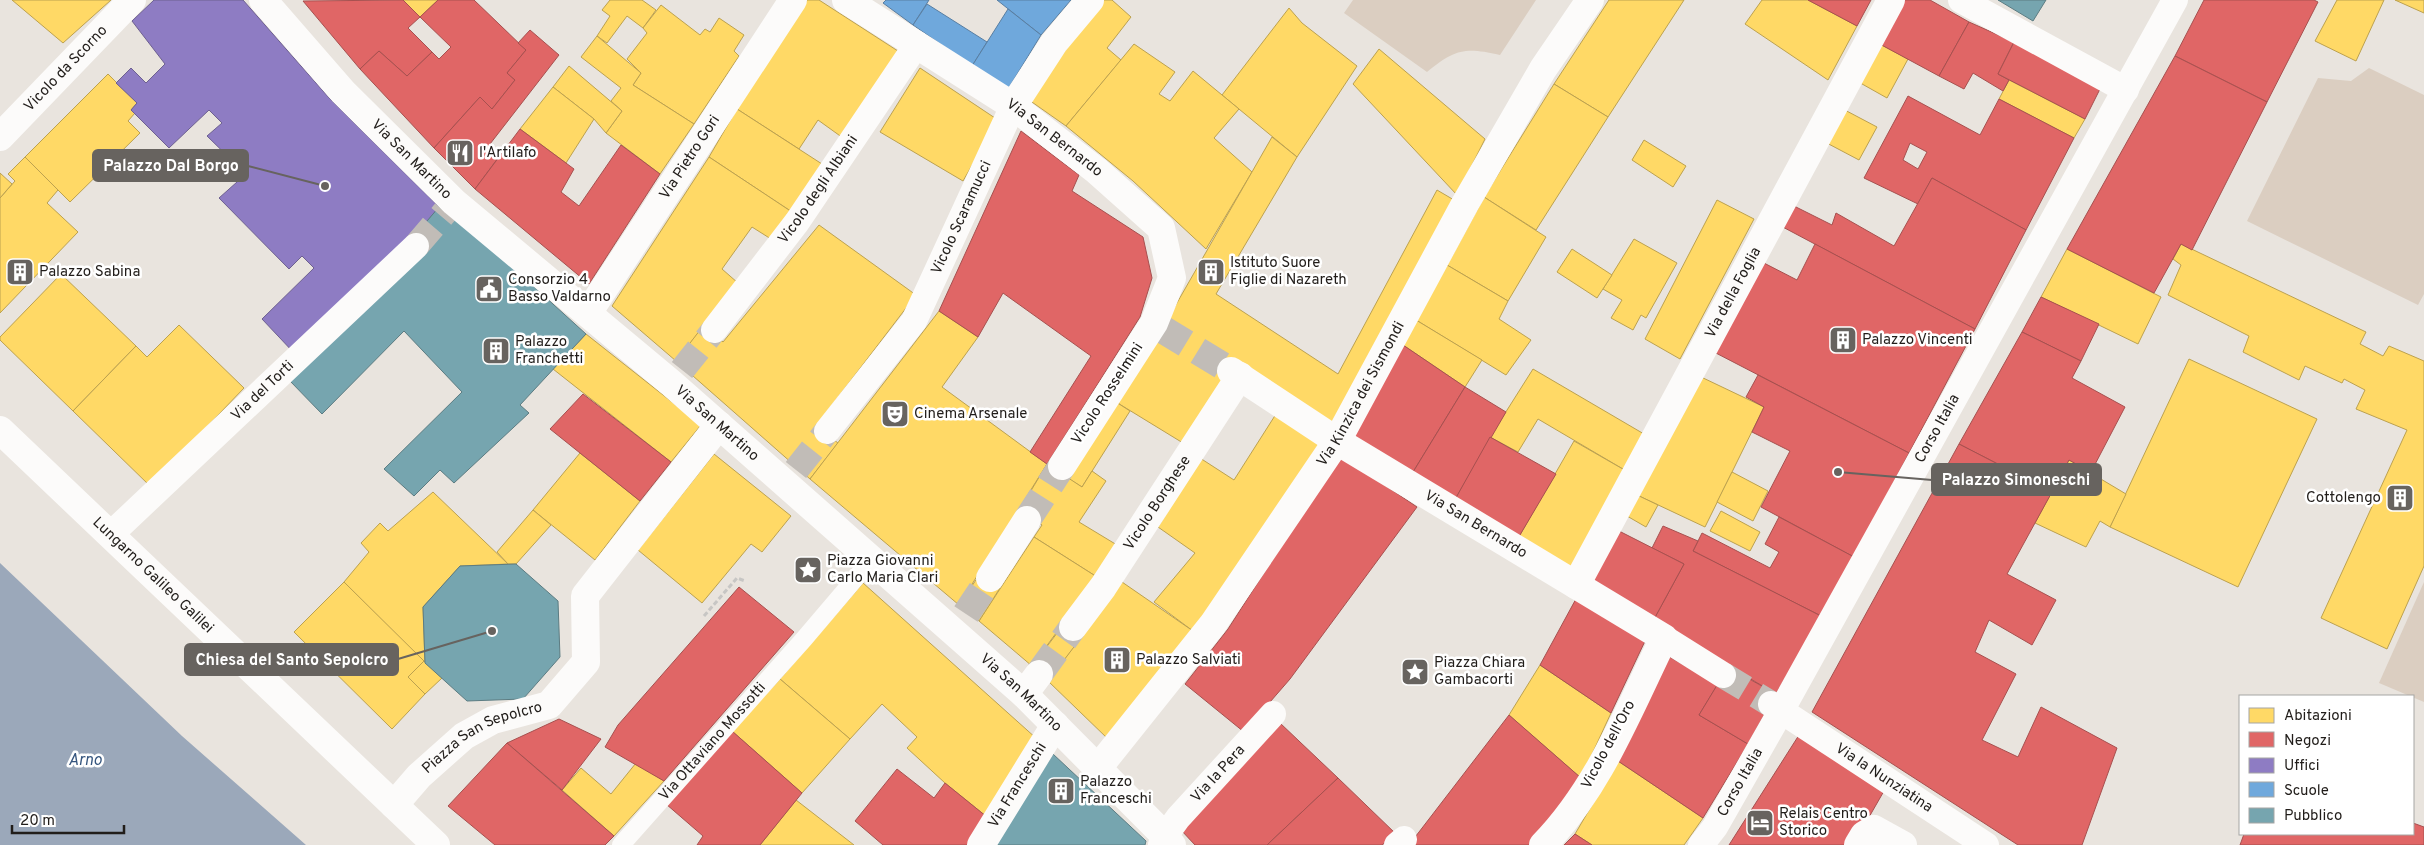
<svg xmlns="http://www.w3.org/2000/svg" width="2424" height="845" font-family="Overpass,sans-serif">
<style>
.green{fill:#dbcec1}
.water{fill:#9ba8ba}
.homes{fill:#ffd966;stroke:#bca14f}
.shops{fill:#e06666;stroke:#a7504f;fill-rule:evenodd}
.offices{fill:#8e7cc3;stroke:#6d6090}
.schools{fill:#6fa8dc;stroke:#587ea2}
.public{fill:#76a5af;stroke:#5c7c82}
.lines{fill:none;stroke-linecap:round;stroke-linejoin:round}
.pedestrian-tunnel{stroke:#c1bcb7;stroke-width:26;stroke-dasharray:26 13;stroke-linecap:butt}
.minor-tunnel{stroke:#c1bcb7;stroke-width:28;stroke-dasharray:28 14;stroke-linecap:butt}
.path{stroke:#c7c6c4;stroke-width:3;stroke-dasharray:5 2.5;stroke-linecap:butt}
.service{stroke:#fcfbfa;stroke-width:18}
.pedestrian{stroke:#fcfbfa;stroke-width:26}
.minor{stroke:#fcfbfa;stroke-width:28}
.tertiary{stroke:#fcfbfa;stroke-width:28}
.labels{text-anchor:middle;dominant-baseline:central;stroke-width:5;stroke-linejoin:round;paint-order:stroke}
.street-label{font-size:15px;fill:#211d1a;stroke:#fff}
.poi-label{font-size:15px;fill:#211d1a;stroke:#fff;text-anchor:start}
.water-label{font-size:16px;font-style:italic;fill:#35557e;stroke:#fff}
.leader{fill:none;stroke:#67635f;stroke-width:2}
.callout-dot{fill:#67635f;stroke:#fff;stroke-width:2}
.callout{fill:#67635f;stroke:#67635f;stroke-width:2}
.callout-label{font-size:16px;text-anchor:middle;font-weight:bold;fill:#fff}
</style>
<rect width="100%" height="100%" fill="#e9e4de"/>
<g class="green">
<path d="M1353,0H1536L1500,55C1465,47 1455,49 1427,72L1344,13Z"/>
<path d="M2369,68L2424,95V294L2418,305L2247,221L2318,78L2351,81Z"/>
<path d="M2424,582V702L2379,683Z"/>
</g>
<path class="water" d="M0,563L182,736L306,845H0Z"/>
<g class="homes">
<path d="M12,0H111L63,43Z"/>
<path d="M403,0H438L420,17Z"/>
<path d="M610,0H642L656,10L643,28L627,16L607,43L597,36L610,16L602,10Z"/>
<path d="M807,0H819L901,53L843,138L818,120L799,149L737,109Z"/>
<path d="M1102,0H1112L1131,17L1107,48L1121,60L1066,126L1029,100Z"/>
<path d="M1609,0H1684L1608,117L1554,84Z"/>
<path d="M1762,0H1808L1857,26L1828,80L1745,24Z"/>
<path d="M2337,0H2384L2356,61L2315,41Z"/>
<path d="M2395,0H2424V13Z"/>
<path d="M661,5L700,35L705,29L710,32L719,18L744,35L734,51L739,56L694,124L633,85L641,73L627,59L647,33L643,28Z"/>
<path d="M1289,8L1302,23L1357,66L1297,157L1222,95Z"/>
<path d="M597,36L641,73L633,85L694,124L660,174L606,133L622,111L611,101L621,88L581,57Z"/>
<path d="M1876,42L1908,59L1887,98L1855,80Z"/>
<path d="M1134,44L1175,72L1159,94L1170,101L1193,71L1239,109L1214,138L1252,172L1206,249L1133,181L1066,126Z"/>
<path d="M1379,49L1485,139L1457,195L1353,84Z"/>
<path d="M569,66L622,111L606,133L594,119L553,87Z"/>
<path d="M920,68L998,120L963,181L880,132Z"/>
<path d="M108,74L137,103L131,110L135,113L128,121L140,133L70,202L25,157Z"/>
<path d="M2009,80L2085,119L2074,138L1999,99Z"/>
<path d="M1554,84L1608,117L1536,230L1484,197Z"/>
<path d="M553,87L594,119L566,163L520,129Z"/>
<path d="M1841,108L1877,127L1859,160L1823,141Z"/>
<path d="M737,109L822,164L792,212L709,157Z"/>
<path d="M1272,137L1297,157L1216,294L1338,374L1437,190L1454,200L1333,428L1236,362L1183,443L1116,402L1162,329Z"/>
<path d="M1644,140L1686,166L1673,187L1632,160Z"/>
<path d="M25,157L58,190L47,203L78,232L0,313V198L15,181L8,174Z"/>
<path d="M709,157L792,212L771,239L752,227L722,269L738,283L676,361L612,306Z"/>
<path d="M0,173L12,184L0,198Z"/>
<path d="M1484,197L1546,237L1508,301L1447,265Z"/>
<path d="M1717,200L1754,219L1680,359L1645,339Z"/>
<path d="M819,225L916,295L816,426L838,443L810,479L676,361L704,325L723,342Z"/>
<path d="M1634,239L1677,263L1646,318L1641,315L1633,330L1611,318L1622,300L1603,289Z"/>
<path d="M2181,244L2366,332L2360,344L2383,356L2389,346L2424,361V566L2387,649L2321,618L2407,430L2356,409L2365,390L2344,379L2342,383L2305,366L2299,380L2243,352L2249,336L2168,295L2181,265L2173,259Z"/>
<path d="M1572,249L1612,275L1597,298L1557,272Z"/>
<path d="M2067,249L2161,297L2138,344L2041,297Z"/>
<path d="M1447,265L1508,301L1499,319L1531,340L1506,375L1416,320Z"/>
<path d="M61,274L136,346L73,411L0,340V337Z"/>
<path d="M939,311L978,337L942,387L1047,464L959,605L810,479Z"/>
<path d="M1416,320L1482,360L1465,387L1403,345Z"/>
<path d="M179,325L244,388L150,486L73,411L136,346L147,357Z"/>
<path d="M586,334L701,425L671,462L553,369Z"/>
<path d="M2189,359L2317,419L2238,587L2110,527Z"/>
<path d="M1533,369L1644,434L1628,472L1538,419L1518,452L1490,437Z"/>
<path d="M1699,376L1764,407L1705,527L1637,495Z"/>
<path d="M1116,402L1130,411L1082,487L1069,479Z"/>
<path d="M1276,414L1321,444L1193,631L1154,602L1195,553L1158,527L1200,458L1234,480Z"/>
<path d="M1574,441L1628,472L1573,573L1517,540Z"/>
<path d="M580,453L640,501L595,560L533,510Z"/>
<path d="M714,454L791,516L762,552L751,544L702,603L638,550Z"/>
<path d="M2069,460L2126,494L2110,527L2100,521L2086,547L2035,523Z"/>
<path d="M1047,464L1082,487L1092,471L1106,481L1079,522L1117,545L1097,577L1034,537L1042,525L1020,509Z"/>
<path d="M1732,472L1768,491L1753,521L1717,502Z"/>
<path d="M433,492L508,564L460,566L423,607L425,663L344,582L369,552L361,543L380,523L388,531Z"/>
<path d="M1637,495L1658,505L1646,527L1627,516Z"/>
<path d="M533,510L551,525L516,564H508L497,552Z"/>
<path d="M1721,511L1760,532L1750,551L1710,531Z"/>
<path d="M1034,537L1097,577L1032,666L979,621Z"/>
<path d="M980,574L1000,588L979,621L959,605Z"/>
<path d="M344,582L424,661L408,677L425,694L392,729L294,632Z"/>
<path d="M1122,582L1193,631L1108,739L1048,681Z"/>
<path d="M863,583L1037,739L987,817L945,783L907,748L917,737L882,704L850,739L780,679Z"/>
<path d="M1064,624L1080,639L1048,681L1032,666Z"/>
<path d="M424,661L442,678L425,694L408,677Z"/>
<path d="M1540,665L1611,713L1581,778L1509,715Z"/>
<path d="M780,679L850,739L802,793L732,731Z"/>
<path d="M1618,761L1703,818L1684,845H1592L1575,834Z"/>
<path d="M636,763L664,781L614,836L562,790L581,768L611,794Z"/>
<path d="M796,800L854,845H760Z"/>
</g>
<g class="shops">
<path d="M403,0L420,17L408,28L432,52L407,76L379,51L360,69L303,1Z"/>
<path d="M438,0H474L526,50L507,73L515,80L492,109L480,97L434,148L360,69L379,51L407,76L432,52L439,59L451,47L420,17Z"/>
<path d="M1808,0H1871L1857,26Z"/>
<path d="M1899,0H1930L1969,22L1939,76L1876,42Z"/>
<path d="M2204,0H2314L2318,2L2267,102L2175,56Z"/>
<path d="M1969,22L2014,42L1998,74L2009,80L2003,91L1973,73L1964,89L1939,76Z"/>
<path d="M530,30L559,55L490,144L501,154L475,189L434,148L480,97L492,109L515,80L507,73L526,50L518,43Z"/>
<path d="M2014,42L2101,87L2085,119L1998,74Z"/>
<path d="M2175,56L2267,102L2192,250L2181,244L2154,293L2067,249Z"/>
<path d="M1908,96L1980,135L1999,99L2074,138L2026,230L1932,178L1918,204L1864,178ZM1910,143L1927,152L1918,169L1903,160Z"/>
<path d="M520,129L574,169L561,192L579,206L621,145L660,174L589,284L475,189Z"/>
<path d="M1021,131L1079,175L1072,191L1143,237L1152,278L1140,317L1047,464L1030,452L1091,356L1003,293L978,337L939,311Z"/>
<path d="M1932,178L2026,230L1975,329L1779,225L1790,204L1832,225L1836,213L1894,246Z"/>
<path d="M1815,244L1975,329L1909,453L1712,351L1760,261L1797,280Z"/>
<path d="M2041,297L2099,324L2081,361L2022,332Z"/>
<path d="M2022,332L2081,361L2072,378L2125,407L2091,472L2069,460L2052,492L1959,444Z"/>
<path d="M1403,345L1465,387L1410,477L1349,440Z"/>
<path d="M1758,375L1909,453L1854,557L1761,507L1790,451L1752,432L1764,407L1746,397Z"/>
<path d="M1465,387L1506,412L1453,503L1410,477Z"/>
<path d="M583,394L671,462L640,501L550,429Z"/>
<path d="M1490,437L1556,474L1517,540L1453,503Z"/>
<path d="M1959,444L2052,492L2007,574L2056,600L2032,645L1989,620L1975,652L2016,674L1982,740L2018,757L2041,707L2117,748L2082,845H2018L1812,712Z"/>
<path d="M1340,455L1417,507L1290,679L1244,732L1185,684L1228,629Z"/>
<path d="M1779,517L1854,557L1821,616L1693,551L1702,533L1770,568L1779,552L1765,544Z"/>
<path d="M1663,526L1698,541L1693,551L1821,616L1776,694L1653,621L1684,564L1652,548Z"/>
<path d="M1619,531L1684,564L1653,621L1590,584Z"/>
<path d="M739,587L794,632L664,781L605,747L618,725Z"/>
<path d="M1577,597L1646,639L1611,713L1540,665Z"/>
<path d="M1666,655L1718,684L1699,715L1748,744L1703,818L1618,761Z"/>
<path d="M1728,667L1776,694L1748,744L1699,715Z"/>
<path d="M1509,715L1581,778L1550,824L1529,845H1409Z"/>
<path d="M559,719L601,739L562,790L507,743Z"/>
<path d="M1280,723L1338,778L1267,845H1195L1181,830Z"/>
<path d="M732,731L802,793L760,845H697L703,836L666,804Z"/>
<path d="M1799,735L1884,791L1853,845H1729Z"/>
<path d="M507,743L614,836L605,845H495L448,806Z"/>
<path d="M897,769L934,798L945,783L987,817L968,845H883L855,821Z"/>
<path d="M1338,778L1396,834L1382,845H1267Z"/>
<path d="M2413,823L2424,827V845H2240L2244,834H2413Z"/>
<path d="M1575,834L1592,845H1564Z"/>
</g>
<path class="offices" d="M154,0H243L330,99L439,207L411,241L295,354L262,319L314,268L302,256L289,269L219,198L246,174L207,136L222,123L209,110L169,148L131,110L137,103L116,83L131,68L146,83L165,64L132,21Z"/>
<g class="schools">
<path d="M886,0H929L913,25L883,3Z"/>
<path d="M997,0H1071L1041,35Z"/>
<path d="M927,4L987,42L972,66L913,25Z"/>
<path d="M1008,9L1041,35L1008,89L972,66Z"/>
</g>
<g class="public">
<path d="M1998,0H2046L2033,21Z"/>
<path d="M439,207L510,265L586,334L520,405L529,413L454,483L440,470L414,496L384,469L462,392L404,331L322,414L290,381Z"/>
<path d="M516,564L558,601L560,657L523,699L467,701L425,663L423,607L460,566Z"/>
<path d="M1053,754L1146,841L1145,845H995Z"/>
</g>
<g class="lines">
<g class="pedestrian-tunnel">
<path d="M416,246L445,212"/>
<path d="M682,370L714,330"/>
<path d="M796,470L827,431"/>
<path d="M1723,675L1771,704"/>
</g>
<g class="minor-tunnel">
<path d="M1162,329L1231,371"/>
<path d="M1027,520L1062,466"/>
<path d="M966,614L990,578"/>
<path d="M1039,674L1073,627"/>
</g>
<path class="path" d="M704,616L737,578L745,581"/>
<path class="service" id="s1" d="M621,845L804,639L872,559"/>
<g class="pedestrian">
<path d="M1961,0L2126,90"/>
<path id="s2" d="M714,330L797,222L917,44"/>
<path id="s3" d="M827,431L914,321L1013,106"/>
<path id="s4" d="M110,535L416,246"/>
<path d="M1664,638L1723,675"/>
<path id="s5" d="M1771,704L1986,845"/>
<path id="s6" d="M1173,845L1165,836L1178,818L1273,714"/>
<path d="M1397,845L1404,839"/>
<path id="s7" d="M1701,845L1715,827L1781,711L2175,0"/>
</g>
<g class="minor">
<path id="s8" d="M263,0L343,92L454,202L671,383L1024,694L1165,836L1162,845"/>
<path id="s9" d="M846,0L1013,106L1097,171L1161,228L1172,278L1154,323L1062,466"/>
<path d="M1013,106L1054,43L1090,0"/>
<path id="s10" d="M0,137L132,0"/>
<path id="s11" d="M588,313L793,0"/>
<path id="s12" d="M1231,371L1337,441L1664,638C1629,709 1599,788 1543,845"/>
<path d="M990,578L1027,520"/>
<path id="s13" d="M1576,585L1891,0"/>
<path id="s14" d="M1073,627L1103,587L1240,376"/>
<path d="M1024,694L1039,674"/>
<path id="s15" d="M1098,768L1213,624L1337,441L1465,204L1543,69L1590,0"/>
<path id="s16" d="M394,805L419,776L464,736L493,720L549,705L586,662L585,596L719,425"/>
<path id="s17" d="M981,845L1055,725"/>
<path d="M1858,845L1864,835L1874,829L1903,845"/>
</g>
<path class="tertiary" id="s18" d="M0,430L436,845"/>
</g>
<defs>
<symbol id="restaurant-square" viewBox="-11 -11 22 22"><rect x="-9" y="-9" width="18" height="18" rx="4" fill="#67635f" stroke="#fff"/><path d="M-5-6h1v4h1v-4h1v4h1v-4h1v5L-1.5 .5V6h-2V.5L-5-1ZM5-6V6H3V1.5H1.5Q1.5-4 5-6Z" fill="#fff"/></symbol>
<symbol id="building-square" viewBox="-11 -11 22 22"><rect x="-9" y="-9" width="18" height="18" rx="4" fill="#67635f" stroke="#fff"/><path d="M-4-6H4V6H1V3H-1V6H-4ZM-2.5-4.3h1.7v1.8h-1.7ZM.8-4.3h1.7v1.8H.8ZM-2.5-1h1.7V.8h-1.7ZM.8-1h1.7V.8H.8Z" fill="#fff"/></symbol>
<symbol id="civic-square" viewBox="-11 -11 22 22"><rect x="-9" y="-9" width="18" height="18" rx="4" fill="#67635f" stroke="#fff"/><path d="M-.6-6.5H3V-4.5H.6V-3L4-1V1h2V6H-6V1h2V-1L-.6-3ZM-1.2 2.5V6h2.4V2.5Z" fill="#fff"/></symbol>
<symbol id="theatre-square" viewBox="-11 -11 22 22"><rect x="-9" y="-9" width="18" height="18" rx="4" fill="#67635f" stroke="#fff"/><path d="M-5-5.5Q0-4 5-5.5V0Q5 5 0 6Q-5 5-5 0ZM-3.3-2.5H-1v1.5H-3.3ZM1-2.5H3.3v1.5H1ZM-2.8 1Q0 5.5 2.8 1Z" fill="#fff"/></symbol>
<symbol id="sight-square" viewBox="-11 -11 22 22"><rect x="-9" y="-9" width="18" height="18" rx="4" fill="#67635f" stroke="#fff"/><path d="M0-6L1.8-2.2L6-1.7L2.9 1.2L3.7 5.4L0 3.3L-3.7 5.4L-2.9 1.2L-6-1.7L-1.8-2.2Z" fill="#fff"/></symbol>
<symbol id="hotel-square" viewBox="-11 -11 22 22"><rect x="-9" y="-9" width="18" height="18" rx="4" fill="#67635f" stroke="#fff"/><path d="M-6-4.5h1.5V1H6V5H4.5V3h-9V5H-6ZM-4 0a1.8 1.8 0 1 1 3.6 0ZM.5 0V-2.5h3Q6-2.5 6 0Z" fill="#fff"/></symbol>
</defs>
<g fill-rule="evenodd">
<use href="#restaurant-square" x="444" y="137" width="32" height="32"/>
<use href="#building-square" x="4" y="256" width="32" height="32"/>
<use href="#building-square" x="1195" y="256" width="32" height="32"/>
<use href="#civic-square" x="473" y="273" width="32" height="32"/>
<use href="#building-square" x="1827" y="324" width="32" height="32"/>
<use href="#building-square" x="480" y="335" width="32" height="32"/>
<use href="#theatre-square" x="879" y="398" width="32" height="32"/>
<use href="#building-square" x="2384" y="482" width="32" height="32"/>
<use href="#sight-square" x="792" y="554" width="32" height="32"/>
<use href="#building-square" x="1101" y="644" width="32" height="32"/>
<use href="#sight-square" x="1399" y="656" width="32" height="32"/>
<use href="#building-square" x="1045" y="775" width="32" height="32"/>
<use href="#hotel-square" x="1744" y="807" width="32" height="32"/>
</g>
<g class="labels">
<g class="street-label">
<text stroke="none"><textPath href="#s10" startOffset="95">Vicolo da Scorno</textPath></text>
<text stroke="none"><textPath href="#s9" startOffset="250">Via San Bernardo</textPath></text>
<text stroke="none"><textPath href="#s11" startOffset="186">Via Pietro Gori</textPath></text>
<text stroke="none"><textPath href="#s8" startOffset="218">Via San Martino</textPath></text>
<text stroke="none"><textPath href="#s2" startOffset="175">Vicolo degli Albiani</textPath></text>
<text stroke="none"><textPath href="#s3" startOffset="254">Vicolo Scaramucci</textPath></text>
<text stroke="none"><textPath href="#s13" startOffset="332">Via della Foglia</textPath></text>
<text stroke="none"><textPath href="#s4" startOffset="210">Via del Torti</textPath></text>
<text transform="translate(1108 394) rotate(-57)">Vicolo Rosselmini</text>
<text stroke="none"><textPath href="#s15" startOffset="458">Via Kinzica dei Sismondi</textPath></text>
<text stroke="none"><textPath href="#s8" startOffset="622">Via San Martino</textPath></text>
<text stroke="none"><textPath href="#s7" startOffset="479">Corso Italia</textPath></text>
<text stroke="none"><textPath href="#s14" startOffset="150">Vicolo Borghese</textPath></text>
<text stroke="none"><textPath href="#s12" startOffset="289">Via San Bernardo</textPath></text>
<text stroke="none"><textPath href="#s18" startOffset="211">Lungarno Galileo Galilei</textPath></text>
<text stroke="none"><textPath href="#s8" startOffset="1028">Via San Martino</textPath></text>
<text stroke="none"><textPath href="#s16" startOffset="114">Piazza San Sepolcro</textPath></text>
<text stroke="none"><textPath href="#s1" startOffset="138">Via Ottaviano Mossotti</textPath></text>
<text transform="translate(1609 745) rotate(-62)">Vicolo dell'Oro</text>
<text stroke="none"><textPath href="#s6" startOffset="94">Via la Pera</textPath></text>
<text stroke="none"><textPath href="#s5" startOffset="135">Via la Nunziatina</textPath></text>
<text stroke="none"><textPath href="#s7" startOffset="74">Corso Italia</textPath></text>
<text stroke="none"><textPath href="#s17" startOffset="70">Via Franceschi</textPath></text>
</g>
<g class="poi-label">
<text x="479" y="153">l'Artilafo</text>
<text x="1230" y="263">Istituto Suore<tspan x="1230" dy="17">Figlie di Nazareth</tspan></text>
<text x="39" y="272">Palazzo Sabina</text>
<text x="508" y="280">Consorzio 4<tspan x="508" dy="17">Basso Valdarno</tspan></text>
<text x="1862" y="340">Palazzo Vincenti</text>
<text x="515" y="342">Palazzo<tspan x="515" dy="17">Franchetti</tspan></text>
<text x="914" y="414">Cinema Arsenale</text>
<text x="2381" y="498" text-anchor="end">Cottolengo</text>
<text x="827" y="561">Piazza Giovanni<tspan x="827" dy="17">Carlo Maria Clari</tspan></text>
<text x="1136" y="660">Palazzo Salviati</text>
<text x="1434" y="663">Piazza Chiara<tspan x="1434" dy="17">Gambacorti</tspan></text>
<text x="1080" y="782">Palazzo<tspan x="1080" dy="17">Franceschi</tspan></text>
<text x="1779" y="814">Relais Centro<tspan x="1779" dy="17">Storico</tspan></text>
</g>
<g class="water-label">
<text x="85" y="761">Arno</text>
</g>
</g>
<path class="leader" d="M325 186L248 166M1838 472L1932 480M492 631L398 659"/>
<g class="callout-dot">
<circle cx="325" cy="186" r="5"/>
<circle cx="1838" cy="472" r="5"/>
<circle cx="492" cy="631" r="5"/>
</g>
<g class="callout">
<rect x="93" y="150" width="155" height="31" rx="5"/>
<rect x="1932" y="464" width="169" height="31" rx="5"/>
<rect x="185" y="644" width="213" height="31" rx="5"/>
</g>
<g class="callout-label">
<text x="171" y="171">Palazzo Dal Borgo</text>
<text x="2016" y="485">Palazzo Simoneschi</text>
<text x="292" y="665">Chiesa del Santo Sepolcro</text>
</g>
<rect x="2239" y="695" width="175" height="140" fill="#ffffff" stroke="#a6a5a3"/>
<rect x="2249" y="708" width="25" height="15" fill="#ffd966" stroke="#a6a5a3"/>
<text x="2284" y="720" font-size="15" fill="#211d1a">Abitazioni</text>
<rect x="2249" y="732" width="25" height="15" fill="#e06666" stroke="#a6a5a3"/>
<text x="2284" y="745" font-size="15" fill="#211d1a">Negozi</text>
<rect x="2249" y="758" width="25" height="15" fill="#8e7cc3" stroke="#a6a5a3"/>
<text x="2284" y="770" font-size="15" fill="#211d1a">Uffici</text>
<rect x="2249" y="782" width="25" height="15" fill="#6fa8dc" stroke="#a6a5a3"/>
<text x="2284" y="795" font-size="15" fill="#211d1a">Scuole</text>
<rect x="2249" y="808" width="25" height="15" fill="#76a5af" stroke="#a6a5a3"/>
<text x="2284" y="820" font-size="15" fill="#211d1a">Pubblico</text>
<path d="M12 825v8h112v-8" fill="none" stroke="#211d1a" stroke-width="2.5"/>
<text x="20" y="825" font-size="15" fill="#211d1a" stroke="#ffffff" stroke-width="4" paint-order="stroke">20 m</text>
</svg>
